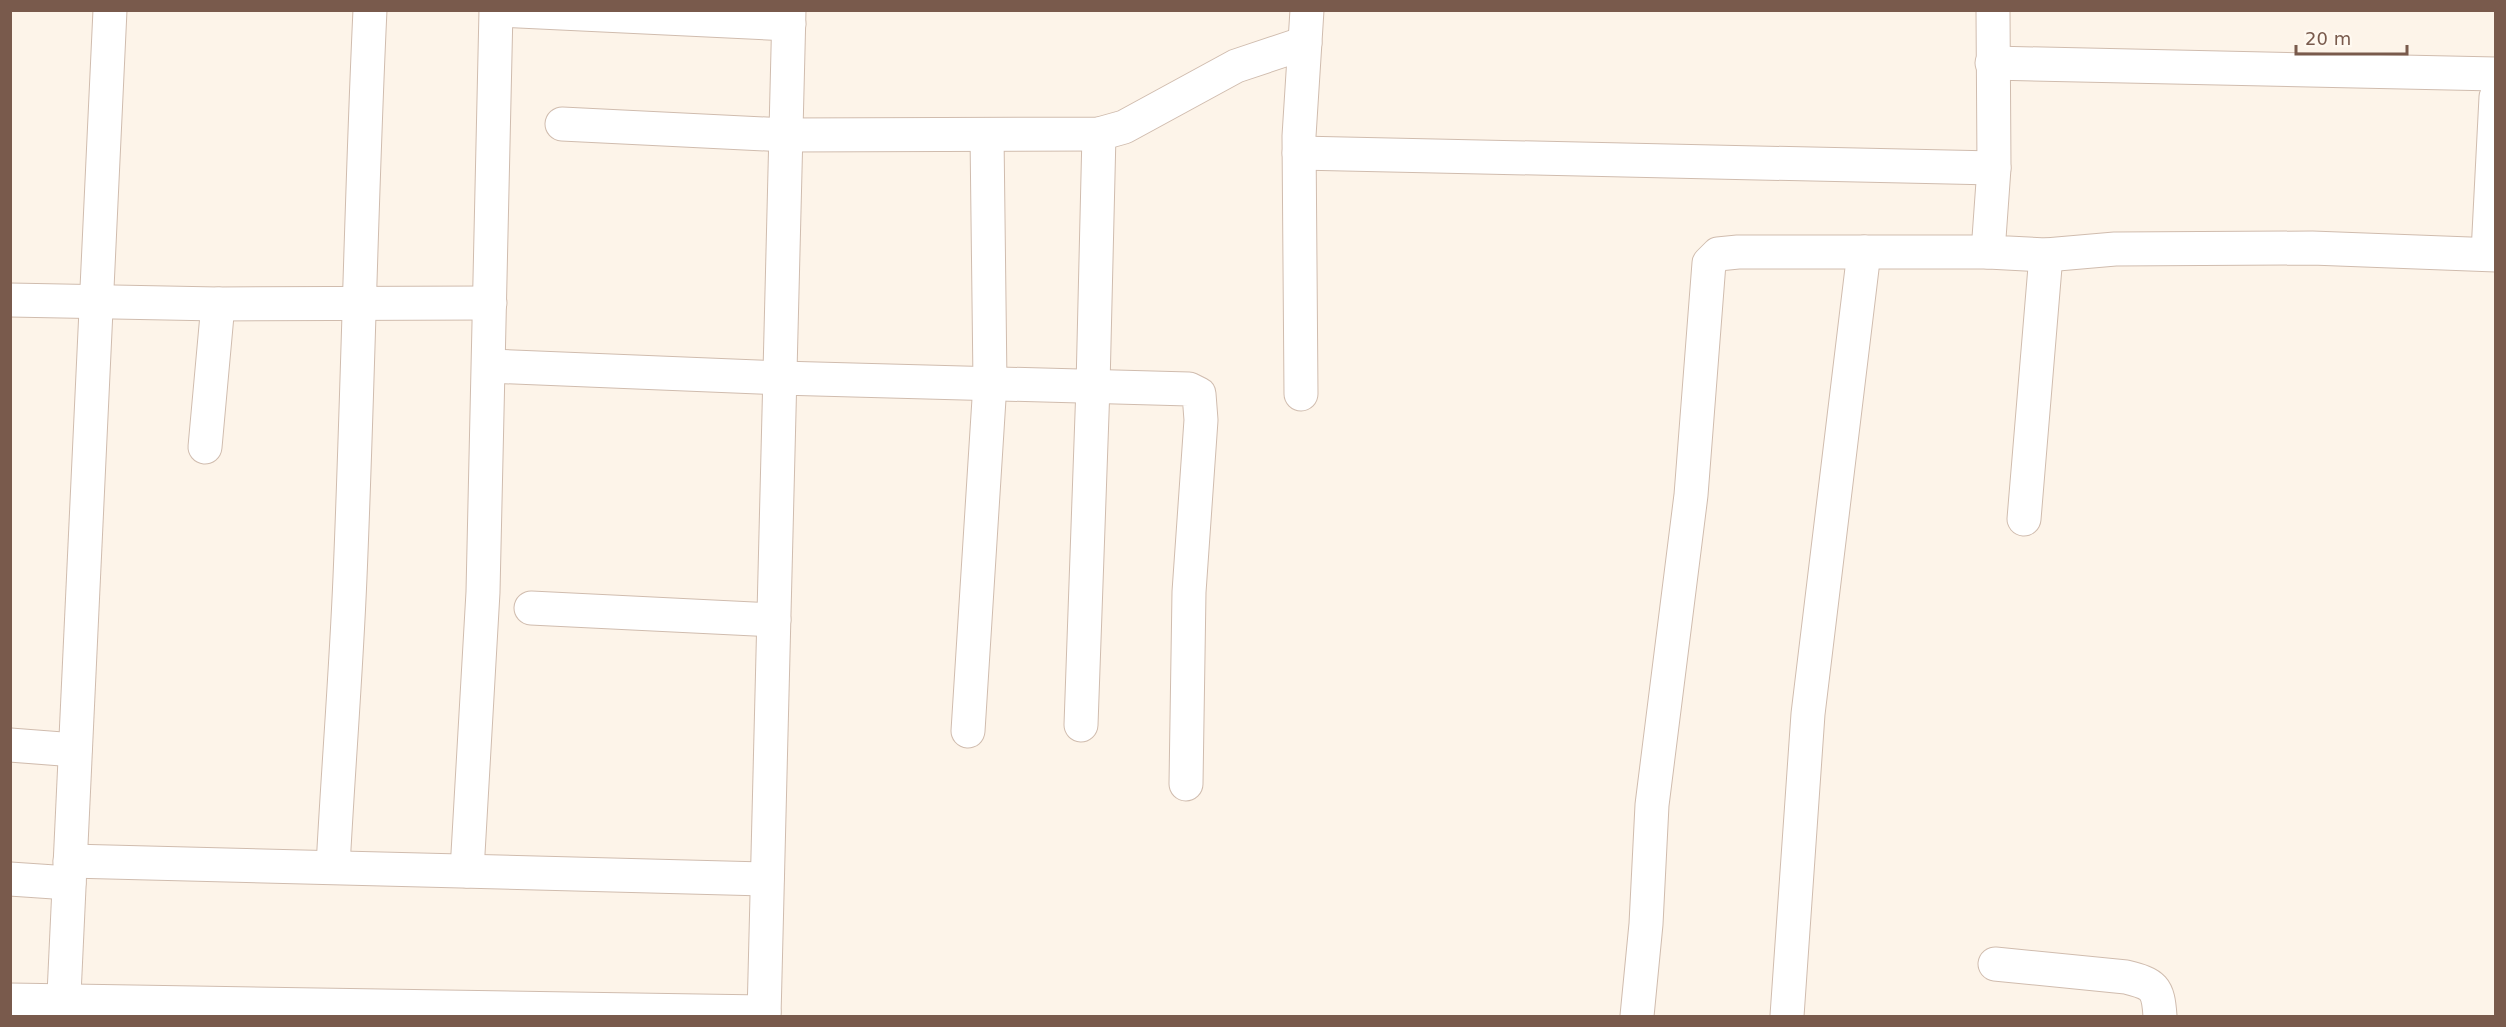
<svg xmlns="http://www.w3.org/2000/svg" width="2506" height="1027" font-family="'DejaVu Sans',sans-serif">
<style>
.lines{fill:none;stroke-linecap:round;stroke-linejoin:round}
.street-casing{stroke:#d0bcae;stroke-width:35}
.street{stroke:#fff;stroke-width:33}
</style>
<rect width="100%" height="100%" fill="#fdf4e9"/>
<g class="lines">
<defs>
<g id="street">
<path d="M500,10L789,24"/>
<path d="M1993,10L1994,168L1988,252L2046,255L2115,249L2312,248L2496,255"/>
<path d="M1992,63L2496,74"/>
<path d="M562,124L786,135L1099,134L1124,127L1236,66L1305,43"/>
<path d="M1299,153L1994,168"/>
<path d="M2488,253L2496,97"/>
<path d="M10,300L218,304L490,303"/>
<path d="M489,366L780,378L1189,389L1199,394L1201,420L1189,592L1186,784"/>
<path d="M1301,394L1299,136L1307,10"/>
<path d="M205,447L218,304"/>
<path d="M2024,519L2046,255"/>
<path d="M531,608L774,620"/>
<path d="M1081,725L1093,386L1099,134"/>
<path d="M968,731L990,383L987,135"/>
<path d="M10,745L75,750"/>
<path d="M70,861L767,879"/>
<path d="M333,867C338,771 346,674 350,577C358,388 361,199 370,10"/>
<path d="M467,871L483,592L496,10"/>
<path d="M10,879L69,883"/>
<path d="M1995,964L2126,977C2154,984 2158,987 2160,1016"/>
<path d="M10,1000L764,1012"/>
<path d="M63,1016L110,10"/>
<path d="M764,1016L789,10"/>
<path d="M1637,1016L1646,924L1652,805L1691,495L1709,263L1718,254L1738,252H1988"/>
<path d="M1787,1016L1808,714L1864,252"/>
</g>
</defs>
<use href="#street" class="street-casing"/>
<use href="#street" class="street"/>
</g>
<rect width="2506" height="1027" fill="none" stroke="#795a4c" stroke-width="24"/>
<path d="M2296 45v9h111v-9" fill="none" stroke="#795a4c" stroke-width="3"/>
<text x="2305" y="45" font-size="18" fill="#795a4c" stroke="#fff9f0" stroke-width="4.5" paint-order="stroke">20 m</text>
</svg>
